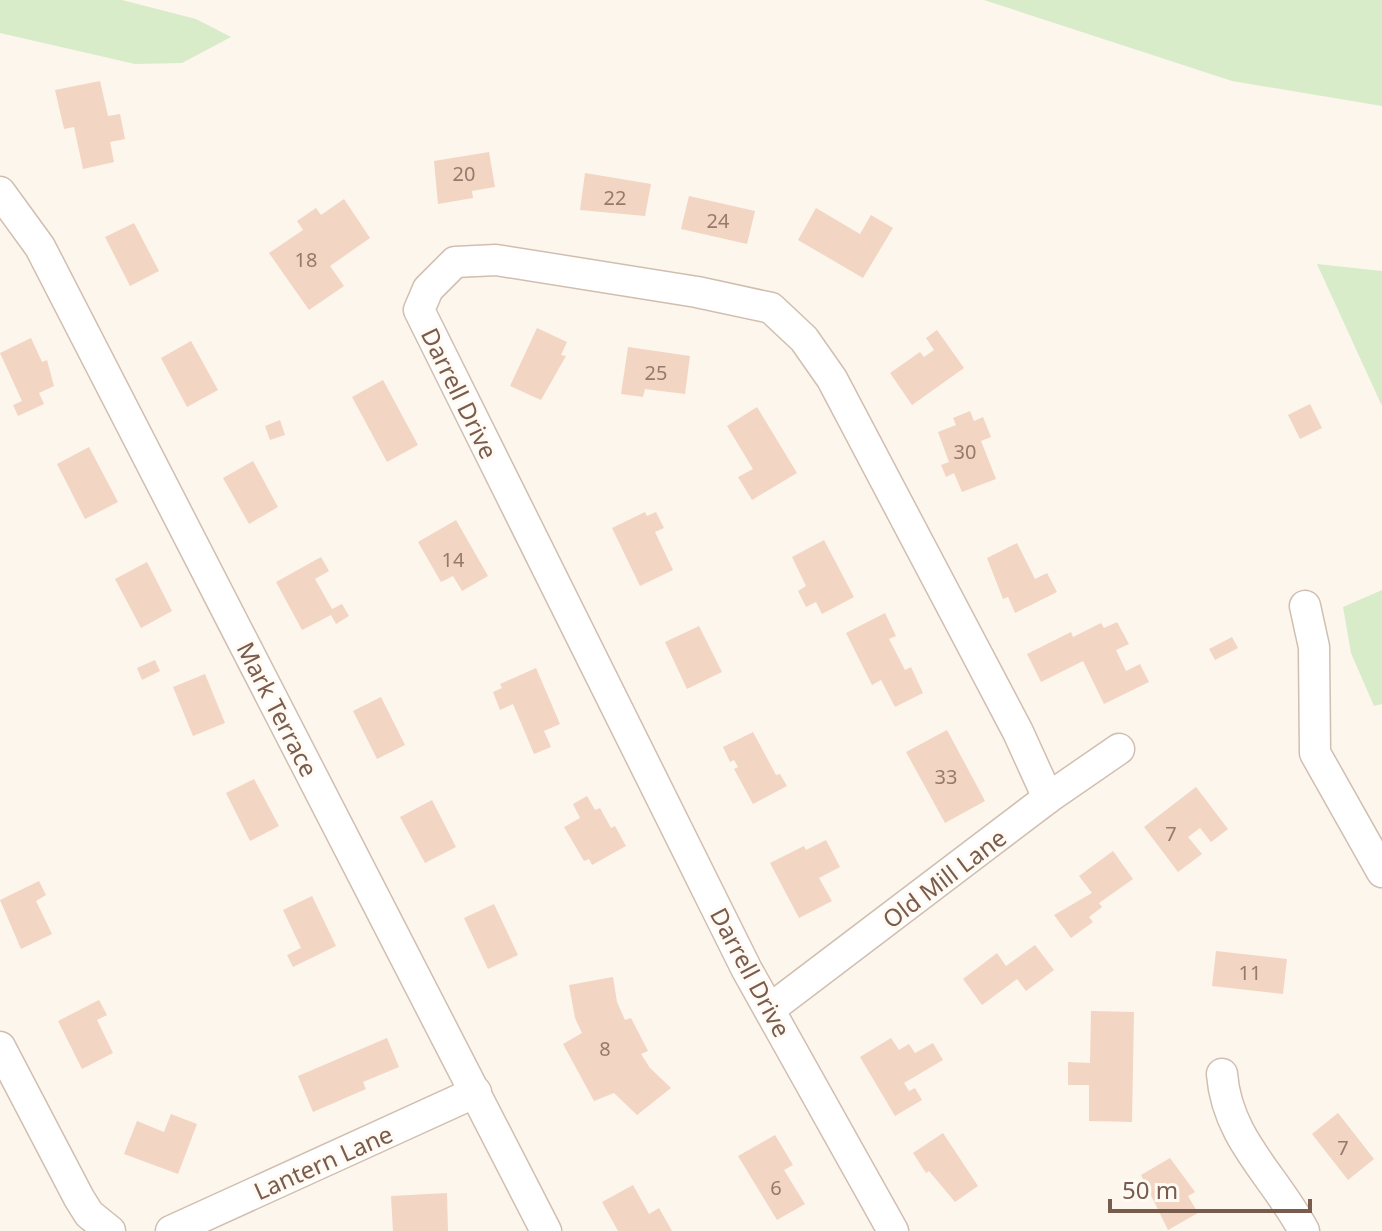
<svg xmlns="http://www.w3.org/2000/svg" width="1382" height="1231" font-family="'Noto Sans',sans-serif">
<style>
.green{fill:#d8ecc9}
.building{fill:#f3d5c3}
.lines{fill:none;stroke-linecap:round;stroke-linejoin:round}
.minor-casing{stroke:#d1beb0;stroke-width:33}
.minor{stroke:#fff;stroke-width:30}
.labels{text-anchor:middle;dominant-baseline:central;stroke-width:6;stroke-linejoin:round;paint-order:stroke}
.number-label{font-size:20px;fill:#987a6a}
.street-label{font-size:24px;fill:#7a5c4d;stroke:#fffaf3}
</style>
<rect width="100%" height="100%" fill="#fdf6ec"/>
<g class="green">
<path d="M0,0H122L196,19L231,37L182,63L135,64L0,33Z"/>
<path d="M984,0H1382V106L1232,81Z"/>
<path d="M1317,264L1382,271V406Z"/>
<path d="M1382,590V704L1374,706L1351,653L1343,607Z"/>
</g>
<g class="building">
<path d="M100,81L108,116L120,114L125,139L110,142L114,162L83,169L74,127L64,129L55,90Z"/>
<path d="M489,152L495,187L472,191L473,198L438,204L434,161Z"/>
<path d="M585,173L651,184L645,216L580,210Z"/>
<path d="M689,196L755,211L747,244L681,229Z"/>
<path d="M344,199L370,238L330,266L344,286L309,310L269,253L303,230L297,221L316,208L321,215Z"/>
<path d="M816,208L860,234L871,215L893,228L863,278L798,240Z"/>
<path d="M134,223L159,271L130,286L105,237Z"/>
<path d="M537,328L567,342L561,355L566,356L541,400L510,386Z"/>
<path d="M937,330L964,368L912,405L890,373L920,352L924,357L934,350L926,338Z"/>
<path d="M31,338L42,362L47,360L54,386L39,393L44,404L18,416L13,405L22,401L0,353Z"/>
<path d="M191,341L218,390L187,407L161,358Z"/>
<path d="M628,347L690,356L685,394L645,389L643,397L621,394Z"/>
<path d="M383,380L418,445L387,462L352,397Z"/>
<path d="M1310,404L1322,428L1300,439L1288,415Z"/>
<path d="M757,407L797,473L752,500L738,477L753,469L727,426Z"/>
<path d="M970,411L974,421L983,417L991,437L981,441L996,479L962,492L954,473L946,477L941,465L949,462L938,432L956,425L953,418Z"/>
<path d="M280,420L285,435L270,440L265,426Z"/>
<path d="M89,447L118,502L85,519L57,464Z"/>
<path d="M253,461L278,507L249,524L223,478Z"/>
<path d="M645,512L647,516L656,512L664,528L655,532L673,570L640,586L612,528Z"/>
<path d="M456,520L488,576L462,591L453,576L441,582L418,542Z"/>
<path d="M824,540L854,597L822,614L816,602L806,607L798,591L806,586L792,557Z"/>
<path d="M1017,543L1035,579L1047,573L1057,592L1015,613L1008,597L1003,599L987,558Z"/>
<path d="M321,557L329,571L315,579L332,609L342,604L349,616L336,624L331,615L302,630L276,582Z"/>
<path d="M147,562L172,611L141,628L115,579Z"/>
<path d="M885,613L896,636L889,639L905,670L911,667L923,693L895,707L881,680L872,685L846,633Z"/>
<path d="M1117,622L1129,644L1116,650L1126,671L1140,664L1149,682L1104,704L1083,661L1041,682L1027,654L1071,632L1073,637L1101,623L1104,628Z"/>
<path d="M699,626L722,672L687,689L665,642Z"/>
<path d="M1232,637L1238,648L1215,660L1209,649Z"/>
<path d="M155,660L160,671L142,680L137,668Z"/>
<path d="M536,668L560,724L544,731L551,747L534,754L513,704L500,710L493,692L502,688L500,684Z"/>
<path d="M205,674L225,723L193,736L173,687Z"/>
<path d="M381,697L405,745L377,759L353,711Z"/>
<path d="M947,730L985,801L945,823L906,752Z"/>
<path d="M753,732L776,775L780,774L787,786L753,804L734,769L738,767L734,760L730,762L723,747Z"/>
<path d="M254,779L279,826L250,841L226,793Z"/>
<path d="M1196,787L1228,829L1211,842L1200,828L1188,837L1202,854L1178,872L1144,827Z"/>
<path d="M587,796L595,810L600,808L611,828L615,826L626,846L592,865L589,859L584,861L564,827L580,818L573,804Z"/>
<path d="M432,800L456,847L425,863L400,817Z"/>
<path d="M826,840L840,867L819,878L832,901L799,918L770,863L804,846L806,850Z"/>
<path d="M1113,851L1133,879L1099,903L1102,907L1089,917L1093,922L1071,938L1054,915L1092,893L1079,876Z"/>
<path d="M39,881L46,895L36,901L52,934L21,949L0,900Z"/>
<path d="M312,896L336,946L293,967L287,955L301,948L283,910Z"/>
<path d="M494,904L518,955L488,969L464,918Z"/>
<path d="M1035,945L1054,970L1026,991L1017,979L982,1005L963,979L997,953L1006,966Z"/>
<path d="M1216,951L1287,959L1283,994L1212,986Z"/>
<path d="M613,977L617,1002L625,1020L631,1018L648,1051L641,1054L650,1068L671,1088L637,1115L614,1093L594,1101L563,1044L582,1033L575,1018L569,985Z"/>
<path d="M99,1000L107,1015L97,1020L113,1053L82,1069L58,1021Z"/>
<path d="M1091,1011L1134,1012L1132,1122L1089,1121V1085H1068V1062L1090,1063Z"/>
<path d="M387,1038L399,1067L363,1082L366,1089L313,1112L298,1076Z"/>
<path d="M891,1038L899,1050L909,1044L915,1053L933,1043L943,1060L904,1083L909,1091L915,1088L922,1100L895,1116L860,1057Z"/>
<path d="M1338,1113L1374,1159L1348,1180L1312,1134Z"/>
<path d="M171,1114L197,1124L178,1174L124,1154L137,1121L164,1132Z"/>
<path d="M943,1133L978,1186L955,1202L929,1171L926,1173L913,1153Z"/>
<path d="M775,1135L793,1165L784,1170L805,1204L777,1220L738,1156Z"/>
<path d="M1170,1158L1195,1192L1188,1196L1198,1213L1168,1230L1141,1175Z"/>
<path d="M633,1185L649,1214L659,1208L672,1231H618L602,1202Z"/>
<path d="M447,1193L448,1231H393L391,1196Z"/>
</g>
<g class="lines">
<defs>
<g id="minor">
<path d="M0,192L40,247L546,1231"/>
<path d="M1305,606L1314,647L1315,753L1382,872"/>
<path d="M770,1009L1048,798L1119,749"/>
<path d="M0,1047L79,1198L89,1214L110,1231"/>
<path d="M1222,1074C1227,1139 1275,1176 1304,1231"/>
<path d="M171,1231L476,1092"/>
<path d="M893,1231L747,970L419,310L428,289L455,262L496,260L697,292L771,308L804,339L832,379L1018,732L1048,798"/>
</g>
</defs>
<use href="#minor" class="minor-casing"/>
<use href="#minor" class="minor"/>
</g>
<g class="labels">
<g class="number-label">
<text x="464" y="173">20</text>
<text x="615" y="197">22</text>
<text x="718" y="220">24</text>
<text x="306" y="259">18</text>
<text x="656" y="372">25</text>
<text x="965" y="451">30</text>
<text x="453" y="559">14</text>
<text x="946" y="776">33</text>
<text x="1171" y="833">7</text>
<text x="1250" y="972">11</text>
<text x="605" y="1048">8</text>
<text x="1343" y="1147">7</text>
<text x="776" y="1187">6</text>
</g>
<g class="street-label">
<text transform="translate(460 393) rotate(64)">Darrell Drive</text>
<text transform="translate(278 709) rotate(63)">Mark Terrace</text>
<text transform="translate(944 878) rotate(-37)">Old Mill Lane</text>
<text transform="translate(751 972) rotate(62)">Darrell Drive</text>
<text transform="translate(323 1162) rotate(-24)">Lantern Lane</text>
</g>
</g>
<path d="M1110 1199v12h200v-12" fill="none" stroke="#7a5c4d" stroke-width="4"/>
<text x="1122" y="1199" font-size="24" fill="#7a5c4d" stroke="#fffaf3" stroke-width="6" paint-order="stroke">50 m</text>
</svg>
